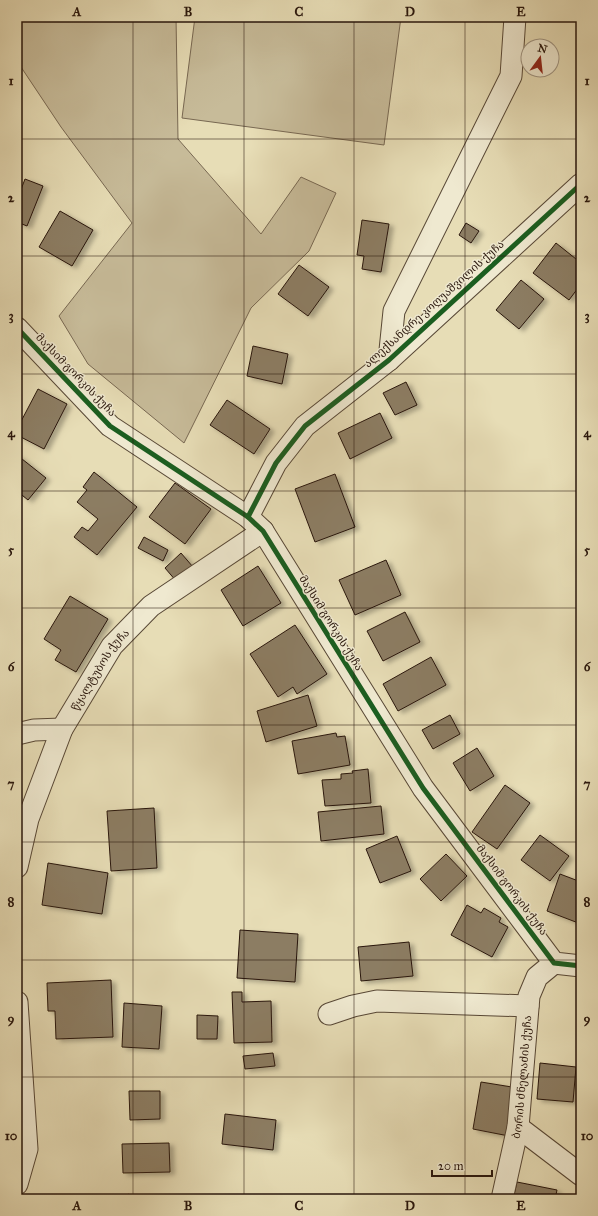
<svg xmlns="http://www.w3.org/2000/svg" width="598" height="1216" font-family="'IM FELL Great Primer','Noto Serif Georgian',serif">
<style>
.green{fill:#c7bb99;stroke:#786852}
.building{fill:#8c7d64;stroke:#29160c;filter:url(#shadow)}
.lines{fill:none;stroke-linecap:round;stroke-linejoin:round}
.minor-casing{stroke:#584836;stroke-width:23}
.minor{stroke:#efe9d0;stroke-width:21}
.cycleway-casing{stroke:#efe9d0;stroke-width:8}
.cycleway{stroke:#1b5e20;stroke-width:5}
.grid{fill:none;stroke:#29160c;stroke-width:1;stroke-opacity:0.55}
.labels{text-anchor:middle;dominant-baseline:central;stroke-width:3;stroke-linejoin:round;paint-order:stroke}
.street-label{font-size:11px;fill:#29160c;stroke:#efe9d0}
.neatline{fill:none;stroke:#29160c;stroke-width:1.5}
.grid-label{font-size:13px;text-anchor:middle;font-weight:bold;fill:#29160c}
</style>
<defs>
<filter id="shadow"><feDropShadow dx="4.5" dy="2.5" stdDeviation="2" flood-color="#0004"/></filter>
</defs>
<rect width="100%" height="100%" fill="#e7ddb6"/>
<filter id="stains"><feTurbulence type="fractalNoise" baseFrequency=".005" numOctaves="4"/><feColorMatrix values="0 0 0 0 .2 0 0 0 0 .09 0 0 0 0 .02 0 0 0 .5 -.17"/></filter>
<radialGradient id="worn" r=".72"><stop offset=".6" stop-color="#630" stop-opacity="0"/><stop offset="1" stop-color="#630" stop-opacity=".3"/></radialGradient>
<g class="green">
<path d="M17,17H176L178,139L261,234L301,177L336,193L309,251L251,308L184,443L88,364L59,316L132,223L61,127L17,61Z"/>
<path d="M195,17H401L384,145L182,118Z"/>
</g>
<g class="building">
<path d="M25,179L43,186L27,226L17,222V200Z"/>
<path d="M60,211L93,230L72,266L39,247Z"/>
<path d="M362,220L389,224L381,272L362,269L364,256L357,255Z"/>
<path d="M466,223L479,231L471,243L459,235Z"/>
<path d="M556,243L581,263V284L569,300L533,273Z"/>
<path d="M299,265L329,287L308,316L278,294Z"/>
<path d="M521,280L544,299L519,329L496,310Z"/>
<path d="M253,346L288,354L282,384L247,376Z"/>
<path d="M406,382L417,405L395,415L383,393Z"/>
<path d="M38,389L67,404L44,449L17,435V429Z"/>
<path d="M227,400L270,429L254,454L210,425Z"/>
<path d="M380,413L392,438L350,459L338,433Z"/>
<path d="M17,455L46,478L28,500L17,491Z"/>
<path d="M94,472L137,507L97,555L74,537L82,527L88,531L98,519L77,502L87,490L83,487Z"/>
<path d="M335,474L355,527L315,542L295,489Z"/>
<path d="M175,483L211,509L185,544L149,517Z"/>
<path d="M144,537L168,550L163,561L138,548Z"/>
<path d="M181,553L193,567L177,582L165,568Z"/>
<path d="M386,560L401,595L355,615L339,580Z"/>
<path d="M258,566L281,603L243,626L221,590Z"/>
<path d="M70,596L108,619L76,672L55,660L61,650L44,639Z"/>
<path d="M405,612L420,642L383,661L367,631Z"/>
<path d="M295,625L327,674L297,694L293,687L278,697L250,654Z"/>
<path d="M431,657L446,685L398,711L383,684Z"/>
<path d="M308,695L317,726L266,742L257,711Z"/>
<path d="M450,715L460,734L433,749L422,730Z"/>
<path d="M336,733L337,737L345,736L350,765L298,774L292,741Z"/>
<path d="M477,748L494,776L470,791L453,763Z"/>
<path d="M368,769L371,803L325,806L322,780L341,779V774L353,773L352,771Z"/>
<path d="M505,785L530,803L497,849L472,832Z"/>
<path d="M381,806L384,834L321,841L318,812Z"/>
<path d="M154,808L157,868L111,871L107,811Z"/>
<path d="M540,835L569,856L550,881L521,860Z"/>
<path d="M397,836L411,871L380,883L366,849Z"/>
<path d="M446,854L467,876L441,901L420,879Z"/>
<path d="M48,863L108,873L102,914L42,905Z"/>
<path d="M560,874L581,882V924L547,911Z"/>
<path d="M467,905L481,913L484,908L501,918L499,922L508,927L492,957L451,935Z"/>
<path d="M240,930L298,934L295,982L237,978Z"/>
<path d="M409,942L413,976L361,981L358,947Z"/>
<path d="M111,980L113,1037L56,1039L55,1011H48L47,983Z"/>
<path d="M232,992H242V1002L271,1001L272,1042L234,1043Z"/>
<path d="M124,1003L162,1006L159,1049L122,1047Z"/>
<path d="M197,1015L218,1016L217,1039H197Z"/>
<path d="M273,1053L275,1066L245,1069L243,1056Z"/>
<path d="M540,1063L576,1067L573,1102L537,1099Z"/>
<path d="M481,1082L518,1088L509,1136L473,1129Z"/>
<path d="M129,1091H160V1119L130,1120Z"/>
<path d="M225,1114L276,1120L273,1150L222,1144Z"/>
<path d="M169,1143L170,1172L123,1173L122,1144Z"/>
<path d="M517,1182L557,1190L555,1199H513Z"/>
<path d="M129,1194L133,1199H121Z"/>
</g>
<g class="lines">
<defs>
<g id="minor">
<path d="M17,328L110,426L248,517L263,531L423,788L554,963L581,966"/>
<path d="M389,360L394,311L511,76L515,17"/>
<path d="M248,517L276,463L305,426L389,360L581,184"/>
<path d="M17,734L34,730L62,729"/>
<path id="s1" d="M17,867L28,819L62,729L112,646L151,606L263,531"/>
<path d="M17,1002L27,1149L17,1184"/>
<path d="M329,1014L353,1006L377,1001L528,1006"/>
<path d="M518,1127L581,1175"/>
<path id="s2" d="M502,1199L518,1127L529,996L537,977L554,963"/>
</g>
</defs>
<use href="#minor" class="minor-casing"/>
<use href="#minor" class="minor"/>
<defs>
<g id="cycleway">
<path d="M17,328L110,426L248,517L263,531L423,788L554,963L581,966"/>
<path d="M248,517L276,463L305,426L389,360L581,184"/>
</g>
</defs>
<use href="#cycleway" class="cycleway-casing"/>
<use href="#cycleway" class="cycleway"/>
</g>
<path class="grid" d="M133,17V1199M244,17V1199M354,17V1199M465,17V1199M17,139H581M17,256H581M17,374H581M17,491H581M17,608H581M17,725H581M17,842H581M17,960H581M17,1077H581"/>
<g class="labels">
<g class="street-label">
<text transform="translate(434 304) rotate(-42)">ალექსანდრე კოღუაშვილის ქუჩა</text>
<text transform="translate(76 375) rotate(46)">მაქსიმ გორკის ქუჩა</text>
<text transform="translate(331 623) rotate(58)">მაქსიმ გორკის ქუჩა</text>
<text stroke="none"><textPath href="#s1" startOffset="216">წყალტუბოს ქუჩა</textPath></text>
<text transform="translate(512 890) rotate(53)">მაქსიმ გორკის ქუჩა</text>
<text stroke="none"><textPath href="#s2" startOffset="124">ბორის ძნელაძის ქუჩა</textPath></text>
</g>
</g>
<rect width="598" height="1216" fill="none" stroke="#e7ddb6" stroke-width="44"/>
<g transform="translate(540 58) rotate(15)"><circle r="19" fill="#efe9d0" stroke="#a09582"/>
<path d="M0-3L7 15L0 10L-7 15Z" fill="#8f2418"/>
<text y="-6" font-size="11" font-weight="bold" text-anchor="middle" fill="#29160c">N</text>
</g>
<path d="M432 1170v6h60v-6" fill="none" stroke="#29160c" stroke-width="2"/>
<text x="438" y="1170" font-size="12" fill="#29160c" stroke="#efe9d0" stroke-width="3" paint-order="stroke">20 m</text>
<rect x="22" y="22" width="554" height="1172" class="neatline"/>
<g class="grid-label">
<text x="77" y="16">A</text>
<text x="188" y="16">B</text>
<text x="299" y="16">C</text>
<text x="410" y="16">D</text>
<text x="521" y="16">E</text>
<text x="11" y="85">1</text>
<text x="587" y="85">1</text>
<text x="11" y="202">2</text>
<text x="587" y="202">2</text>
<text x="11" y="320">3</text>
<text x="587" y="320">3</text>
<text x="11" y="437">4</text>
<text x="587" y="437">4</text>
<text x="11" y="554">5</text>
<text x="587" y="554">5</text>
<text x="11" y="671">6</text>
<text x="587" y="671">6</text>
<text x="11" y="788">7</text>
<text x="587" y="788">7</text>
<text x="11" y="906">8</text>
<text x="587" y="906">8</text>
<text x="11" y="1023">9</text>
<text x="587" y="1023">9</text>
<text x="11" y="1140">10</text>
<text x="587" y="1140">10</text>
<text x="77" y="1210">A</text>
<text x="188" y="1210">B</text>
<text x="299" y="1210">C</text>
<text x="410" y="1210">D</text>
<text x="521" y="1210">E</text>
</g>
<rect width="100%" height="100%" filter="url(#stains)"/>
<rect width="100%" height="100%" fill="url(#worn)"/>
</svg>
